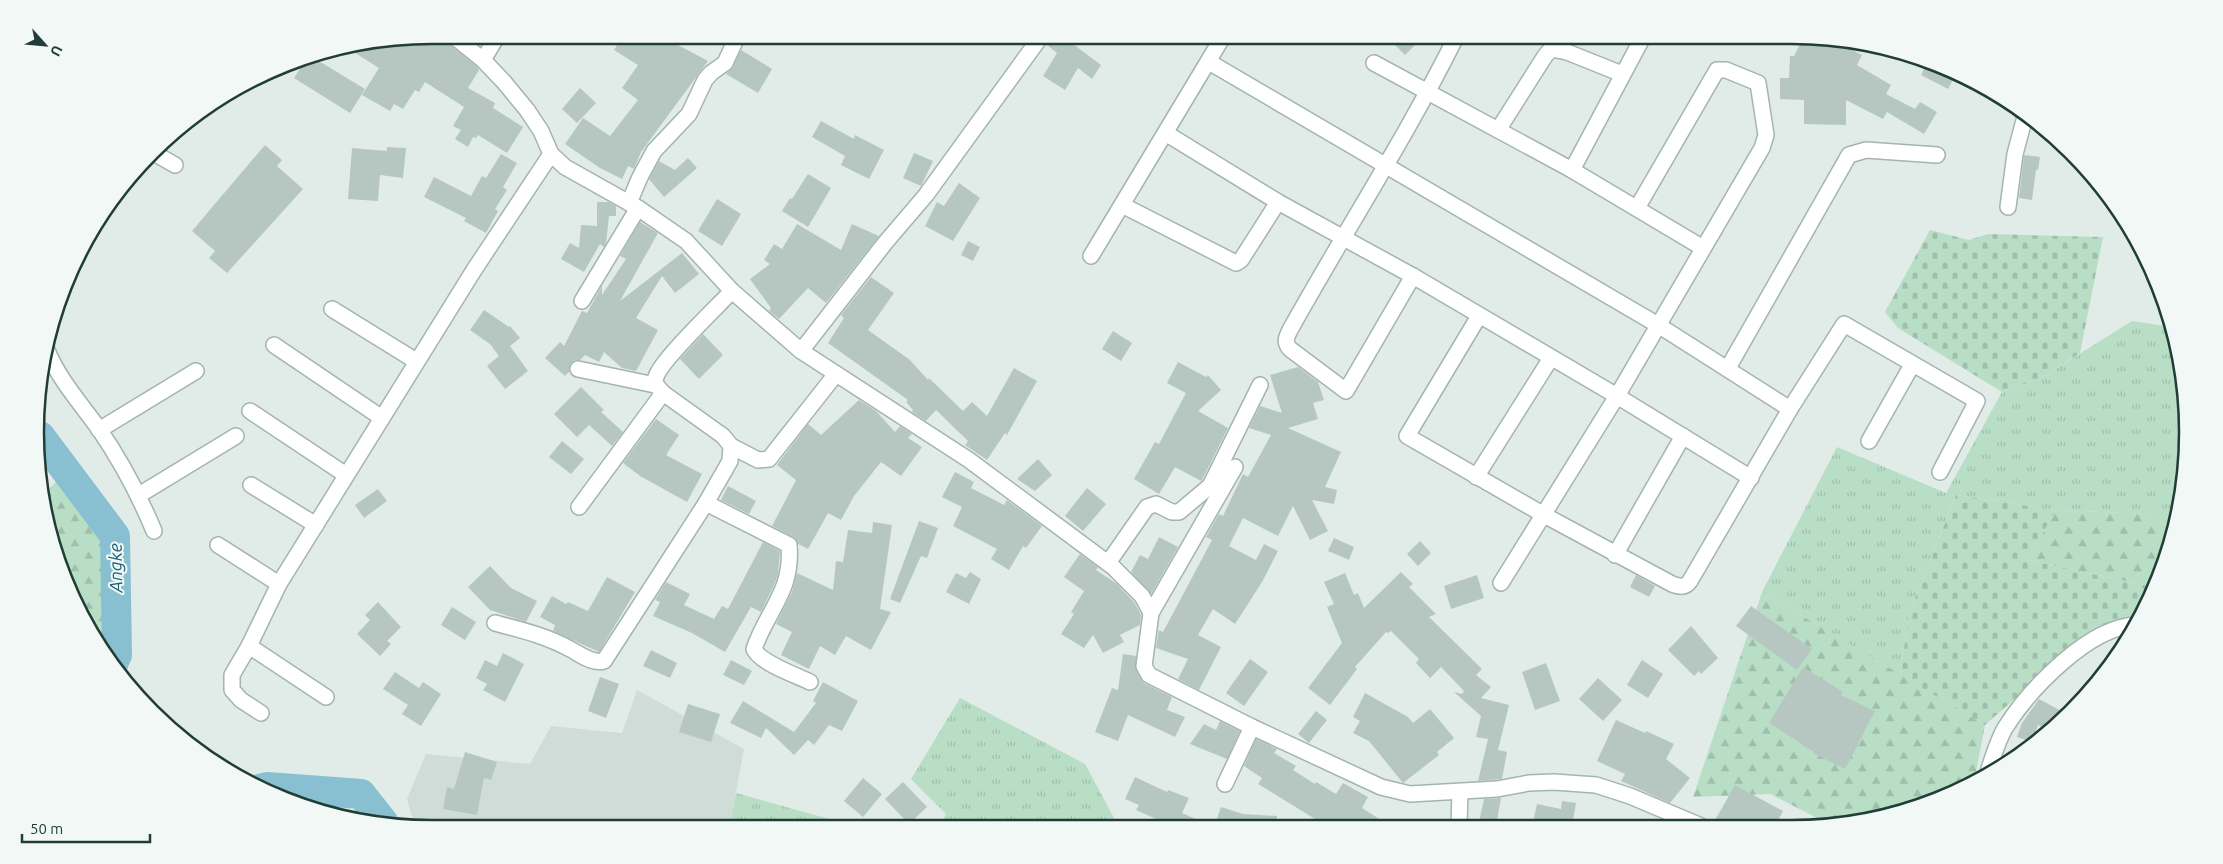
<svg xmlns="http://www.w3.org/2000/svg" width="2223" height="864" font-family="Ubuntu,sans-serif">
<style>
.built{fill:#cfdcd7}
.grass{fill:url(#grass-tufts)}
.forest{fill:url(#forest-firs)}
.cemetery{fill:url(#cemetery-stones)}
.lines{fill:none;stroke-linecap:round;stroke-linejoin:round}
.river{stroke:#88c0d2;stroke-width:30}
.building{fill:#b6c7c1}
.street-casing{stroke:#a4b4b0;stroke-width:18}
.street{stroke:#fff;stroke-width:15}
.labels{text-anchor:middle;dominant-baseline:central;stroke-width:4;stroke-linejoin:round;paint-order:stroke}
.water-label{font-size:18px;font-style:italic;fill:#1a627a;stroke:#f2f8f5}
.rim{fill:none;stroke:#213d38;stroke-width:2.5}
</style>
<defs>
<pattern id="grass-tufts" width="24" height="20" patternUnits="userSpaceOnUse" patternTransform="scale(1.25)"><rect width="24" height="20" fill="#b9dec6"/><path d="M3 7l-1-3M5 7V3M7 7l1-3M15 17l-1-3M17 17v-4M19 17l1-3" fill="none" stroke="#9fbfab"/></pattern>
<pattern id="forest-firs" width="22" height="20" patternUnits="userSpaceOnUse" patternTransform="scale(1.25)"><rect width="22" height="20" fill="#b9dec6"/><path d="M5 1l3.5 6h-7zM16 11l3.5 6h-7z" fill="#9fbfab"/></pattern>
<pattern id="cemetery-stones" width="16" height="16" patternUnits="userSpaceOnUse" patternTransform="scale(1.25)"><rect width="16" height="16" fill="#b9dec6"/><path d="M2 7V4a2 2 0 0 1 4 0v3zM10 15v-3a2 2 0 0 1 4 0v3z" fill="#9fbfab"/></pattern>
</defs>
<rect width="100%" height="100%" fill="#e1ece8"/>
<path class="built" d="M637,690L744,749L729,828L432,829L415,827L407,799L426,754L530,764L551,726L622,733Z"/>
<g class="grass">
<path d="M2132,321L2172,327L2185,380L2187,458L2175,530L2148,514L2056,510L1956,495L1909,614L1900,675L1762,592L1837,447L1946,493L2002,392L2041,378Z"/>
<path d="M960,698L1085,764L1119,827L938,828L946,814L911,779Z"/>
<path d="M736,793L833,820L847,828H729Z"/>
</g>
<g class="forest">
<path d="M70,469L113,551L115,641L109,660L102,652L65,584L43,510L42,495Z"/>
<path d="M2056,510L2148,514L2175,530L2153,587L2027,560Z"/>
<path d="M1762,592L1985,725L1974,783L1966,788L1843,826H1833L1770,794L1693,797Z"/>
</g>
<g class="cemetery">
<path d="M1930,230L1969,240L1988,234L2103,237L2080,353L2041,378L2002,392L1898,328L1885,312Z"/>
<path d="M1956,495L2056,510L2027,560L2153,587L2135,619L2083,639L1985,725L1900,675L1909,614Z"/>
</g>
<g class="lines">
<g class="river">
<path d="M40,436L115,536L117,655L113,664"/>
<path d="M259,789L267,787L361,794L384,823"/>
</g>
</g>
<g class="building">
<path d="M623,35H634L647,43L651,35H659L708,61L641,152L634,169L628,166L622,179L600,168L565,144L583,118L610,136L638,100L622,88L638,65L614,50Z"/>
<path d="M1054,35H1061L1101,65L1092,79L1078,68L1065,90L1043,76L1057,53L1047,45Z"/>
<path d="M1385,35H1425L1405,55Z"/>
<path d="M423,36L434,44L439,36L477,67L479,70L468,88L495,103L493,108L523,127L507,153L478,135L476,138L473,137L468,147L455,139L461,130L453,126L464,107L425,82L419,92L415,90L403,109L394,104L390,111L362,95L379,68L349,49Z"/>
<path d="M1804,37L1834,41L1862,55L1857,65L1891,85L1886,94L1915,109L1920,102L1937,112L1924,134L1887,112L1883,119L1846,100V125L1804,124V100L1780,99V78H1789L1790,56H1794Z"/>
<path d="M741,50L772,69L758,93L726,74L733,67Z"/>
<path d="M309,55L365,89L350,113L294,78Z"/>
<path d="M1928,61L1956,74L1948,89L1921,75Z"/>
<path d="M580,88L596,103L577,123L562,109Z"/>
<path d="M821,121L854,139L855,135L884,150L869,179L841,165L845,156L812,137Z"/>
<path d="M265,145L282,160L277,166L303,189L227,273L209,258L215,251L192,231Z"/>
<path d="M387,147L406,148L403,178L380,175L378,201L348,199L352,148L387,151Z"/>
<path d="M914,153L933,161L921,186L903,178Z"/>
<path d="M501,154L517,163L503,187L507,190L495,209L498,211L486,233L464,221L466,218L424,197L434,177L471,196L482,176L486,178Z"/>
<path d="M2024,155L2040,157L2038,170H2036L2032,200L2019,198Z"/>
<path d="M688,158L697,168L664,197L649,179L659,161L675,170Z"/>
<path d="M808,174L831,188L808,227L782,211L790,198L792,199Z"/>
<path d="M959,183L980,198L953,241L925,226L937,202L944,206Z"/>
<path d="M717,199L741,214L722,246L698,231Z"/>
<path d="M597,202H609L616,206V216H609L606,243L604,247L600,244L584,272L561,259L570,243L579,248L581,225L597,226Z"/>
<path d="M640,222L658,233L620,301L682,253L699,274L675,293L662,276L636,318L658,330L636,371L622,368L604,352L599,362L585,355L580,360H575L571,363L569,372L565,376L545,358L560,342L564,346L582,311L587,313L602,286V295L626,259L620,256Z"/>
<path d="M797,224L841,250L852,224L879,236L826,303L808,288L779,319L769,311L771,308L750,279L770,264L764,260L774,244L782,249Z"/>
<path d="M968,241L980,247L973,261L961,255Z"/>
<path d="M871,277L894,293L868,330L910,360L928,380L929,378L963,411L972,402L987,416L1014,368L1037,381L1007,435L1005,433L987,460L965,445L968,441L936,410L926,421L912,412L913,410L906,402L908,400L828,343L844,318L841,315Z"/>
<path d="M484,310L509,327L510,326L520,338L510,346L528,371L505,389L487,366L499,356L490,344L470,330Z"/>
<path d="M1113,331L1132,343L1121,361L1102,349Z"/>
<path d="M703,334L723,355L699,379L680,359Z"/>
<path d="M1178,362L1206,377L1208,375L1221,390L1198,411L1228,428L1202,480L1201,481L1175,467L1159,494L1134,479L1155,442L1159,444L1186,393L1167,383Z"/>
<path d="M1298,367L1318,382L1324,400L1313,403L1318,419L1288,428L1341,452L1325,487L1337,490L1334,504L1312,500L1328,531L1310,540L1293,506L1278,536L1243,518L1229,546L1256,560L1264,544L1278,551L1262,582L1235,624L1213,609L1198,635L1221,647L1199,690L1178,679L1188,659L1156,648L1158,635L1159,630L1163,632L1212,540L1206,537L1219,514L1223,516L1243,474L1248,477L1271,435L1249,428L1260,406L1282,413L1270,375Z"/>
<path d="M581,387L604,410L601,412L623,432L612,446L589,425L577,437L554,414Z"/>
<path d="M859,400L876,411L895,432L900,426L912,434L908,438L922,447L901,476L881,462L854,496L841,520L828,513L808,549L798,544L793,537L772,526L796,480L777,465L808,424L821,435Z"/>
<path d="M656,419L679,435L666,455L702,474L687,502L640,476L623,463Z"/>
<path d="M562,441L584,459L571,474L549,457Z"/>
<path d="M1038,459L1052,475L1035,491L1017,479Z"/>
<path d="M955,472L974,482L971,488L1004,505L1007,500L1042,526L1026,548L1023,546L1009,570L991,559L997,549L953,526L962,507L942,497Z"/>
<path d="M728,486L756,501L749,514L721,500Z"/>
<path d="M1087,488L1106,504L1083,531L1065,516Z"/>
<path d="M378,489L387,501L364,518L355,505Z"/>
<path d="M919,521L938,528L927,558L921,556L900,603L890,599Z"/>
<path d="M873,522L892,525L880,609L891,612L871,650L846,636L835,655L820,646L809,669L781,655L792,632L776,624L792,592L797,573L833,590L836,561L843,562L848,530L872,533Z"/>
<path d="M1159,537L1178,547L1151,594L1131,572L1140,555L1148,559Z"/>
<path d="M1334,538L1354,547L1349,560L1328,551Z"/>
<path d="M1420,541L1431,553L1418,566L1407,554Z"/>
<path d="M763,542L780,551L778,574L774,585L761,612L751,607L725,652L692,633L653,616L660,602L655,600L666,582L690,594L684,605L714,619L722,606L728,609Z"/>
<path d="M1080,554L1098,567L1096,570L1117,584L1134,602L1141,615L1140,625L1120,635L1124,642L1103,653L1093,635L1084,648L1061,634L1074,614L1071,612L1084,591L1064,577Z"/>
<path d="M490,566L511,588L537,601L526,622L490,610L468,587Z"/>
<path d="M970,572L981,579L969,604L946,592L956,573L966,578Z"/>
<path d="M1401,572L1413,584L1409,587L1436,614L1429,617L1482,669L1476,675L1491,687L1481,698L1509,705L1498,750L1507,752L1502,779L1478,781L1488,739L1476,737L1481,716L1454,692L1462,694L1464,691L1441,667L1430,678L1416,663L1419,659L1391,631L1388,633L1386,632L1355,667L1357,669L1330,705L1308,688L1342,643L1327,607L1334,604L1324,582L1345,573L1354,595L1358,593L1364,608Z"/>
<path d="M1477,575L1484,598L1451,609L1444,586Z"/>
<path d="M1636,575L1655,586L1649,597L1630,587Z"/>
<path d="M607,577L635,592L599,652L553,631L555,625L540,617L552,596L566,604L568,602L588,611Z"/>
<path d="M378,602L401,627L387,641L391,644L380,656L357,634L370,620L365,615Z"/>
<path d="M1751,606L1812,649L1797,670L1736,626Z"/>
<path d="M452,607L476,622L465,640L441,625Z"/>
<path d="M1691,626L1718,658L1701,674L1699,671L1694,676L1668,650Z"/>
<path d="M651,650L677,663L670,678L643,666Z"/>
<path d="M503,653L524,664L505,702L483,690L487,684L476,678L485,660L497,666Z"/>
<path d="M1123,654L1136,656V670L1144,683L1172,697L1167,710L1185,717L1175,737L1128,715L1118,741L1095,732L1112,688L1118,690Z"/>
<path d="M1250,659L1268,672L1244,706L1226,693Z"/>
<path d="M731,660L752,671L744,685L723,675Z"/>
<path d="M1642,660L1663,674L1648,698L1627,685Z"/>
<path d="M1546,663L1560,701L1535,710L1522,672Z"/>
<path d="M1803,667L1843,692L1841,695L1875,711L1845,769L1813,753L1814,752L1769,723Z"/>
<path d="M395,672L419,688L423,682L441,694L421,726L402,714L408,705L383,689Z"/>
<path d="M600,677L619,684L606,718L588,711Z"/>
<path d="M1598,678L1622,700L1603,721L1579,699Z"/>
<path d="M823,682L858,701L842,731L829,725L814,745L808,740L794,755L766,728L761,738L730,723L743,701L794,732L816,703L813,701Z"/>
<path d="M1365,693L1408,717L1413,723L1430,709L1454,738L1437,752L1439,755L1403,783L1369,741L1353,733L1360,721L1353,717Z"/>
<path d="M2039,699L2067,714L2051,731L2038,725L2032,742L2017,737L2022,723Z"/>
<path d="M688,704L720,714L711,742L679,732Z"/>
<path d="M1316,711L1327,720L1309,743L1298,734Z"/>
<path d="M1616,720L1645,733L1646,731L1674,744L1666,759L1690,778L1670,803L1621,781L1625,774L1597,761Z"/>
<path d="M1220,721L1240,731L1227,759L1190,744L1204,724L1216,730Z"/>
<path d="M1256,739L1277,749L1274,753L1296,766L1293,770L1315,784L1316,782L1336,794L1343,783L1368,797L1362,808L1392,827H1328L1258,784L1262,778L1244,766Z"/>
<path d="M465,752L497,762L491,780L484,778L477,815L443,809L447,787L454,789Z"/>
<path d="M1135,777L1167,792L1168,790L1189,798L1182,813L1214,827L1221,807L1243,814L1277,816V827H1174L1136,810L1139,805L1125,799Z"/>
<path d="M863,778L882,794L863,817L844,801Z"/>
<path d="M903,782L927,807L909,824L885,799Z"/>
<path d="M1735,785L1783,811L1775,826H1721L1714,822Z"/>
<path d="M1501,798L1496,826H1478L1484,799Z"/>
<path d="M1562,801L1576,803L1572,826H1532L1537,804L1561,809Z"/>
</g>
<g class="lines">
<defs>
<g id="street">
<path d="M452,35L483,60L504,82L527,110L541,131L551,154L565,167L638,208L686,241L732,291L801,351L969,460L1113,567L1142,596L1151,613"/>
<path d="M483,60L498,35"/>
<path d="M1209,62L1658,325L1790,409"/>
<path d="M1374,63L1572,170L1703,248"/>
<path d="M1498,130L1545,56L1551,49L1567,52L1622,74"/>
<path d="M1167,134L1278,202L1413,276L1617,396L1751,478"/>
<path d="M154,153L175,165"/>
<path d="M1572,170L1644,35"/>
<path d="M629,203L640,177L654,151L689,114L705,80L711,73L725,63L738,35"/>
<path d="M1122,205L1236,263L1241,260L1278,202"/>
<path d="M2008,207L2015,154L2026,113"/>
<path d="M1091,256L1224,35"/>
<path d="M1413,276L1346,391L1290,349C1284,342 1286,338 1290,330C1345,231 1407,136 1457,35"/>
<path d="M732,291C718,306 660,361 656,377C653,384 659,388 663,393L723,436L731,446L730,461L706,503L789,545C793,592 767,610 754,649C760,663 796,675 810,682"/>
<path d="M582,301L638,208"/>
<path d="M332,309L416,361"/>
<path d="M1479,316L1407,436L1544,515L1672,584C1680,587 1685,588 1690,581L1790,409L1844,324L1977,401L1940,472"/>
<path d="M274,345L382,418"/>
<path d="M46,348C59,380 79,401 99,429C121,461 139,495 154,531"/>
<path d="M801,351L885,243L926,195L1042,35"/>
<path d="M1728,368L1849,155L1866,150L1937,155"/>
<path d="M578,369L655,385"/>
<path d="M250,411L346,475"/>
<path d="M99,430L196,371"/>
<path d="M1869,441L1912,365"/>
<path d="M731,446L758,460L769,459L836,374"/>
<path d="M1235,467L1151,613L1144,666L1149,675L1252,727L1381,787L1410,794L1497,789L1529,783L1554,782L1596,785L1630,796L1701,826"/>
<path d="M1476,477L1551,358"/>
<path d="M251,485L316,525"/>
<path d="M139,495L236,436"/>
<path d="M579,507L663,393"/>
<path d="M218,545L279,584"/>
<path d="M1615,555L1683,436"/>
<path d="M1108,563L1147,507L1156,504L1172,512H1179L1210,486L1260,385"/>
<path d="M1501,583L1617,396L1762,148L1766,135L1758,83L1726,70H1717L1637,208"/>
<path d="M495,623C522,630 547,636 572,650C581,655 593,664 604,661L706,503"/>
<path d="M249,646L326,697"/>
<path d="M261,713L241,700L232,690V675L249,646L279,584L474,270L551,154"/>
<path d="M1987,775C1992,760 1997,742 2005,728C2029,690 2089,626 2137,625"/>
<path d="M1225,784L1252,727"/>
<path d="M1459,826L1460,792"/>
</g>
</defs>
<use href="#street" class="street-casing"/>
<use href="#street" class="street"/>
</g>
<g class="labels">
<g class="water-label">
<text transform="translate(115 568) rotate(-91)">Angke</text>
</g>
</g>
<path d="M0 0H2223V864H0ZM432 44H1791A388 388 0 0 1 2179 432V432A388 388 0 0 1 1791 820H432A388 388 0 0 1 44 432V432A388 388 0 0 1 432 44Z" fill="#f2f8f5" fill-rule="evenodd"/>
<path class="rim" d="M432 44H1791A388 388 0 0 1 2179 432V432A388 388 0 0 1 1791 820H432A388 388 0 0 1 44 432V432A388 388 0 0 1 432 44Z"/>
<g transform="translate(45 45) rotate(117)" stroke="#f2f8f5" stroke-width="4" paint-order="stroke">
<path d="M0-4L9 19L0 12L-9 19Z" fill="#213d38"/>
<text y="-8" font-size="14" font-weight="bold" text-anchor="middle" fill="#213d38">U</text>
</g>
<path d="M22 834v8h128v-8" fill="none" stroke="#213d38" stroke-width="2.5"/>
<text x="30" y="834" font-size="15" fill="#213d38" stroke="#f2f8f5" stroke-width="4" paint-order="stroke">50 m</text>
</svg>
